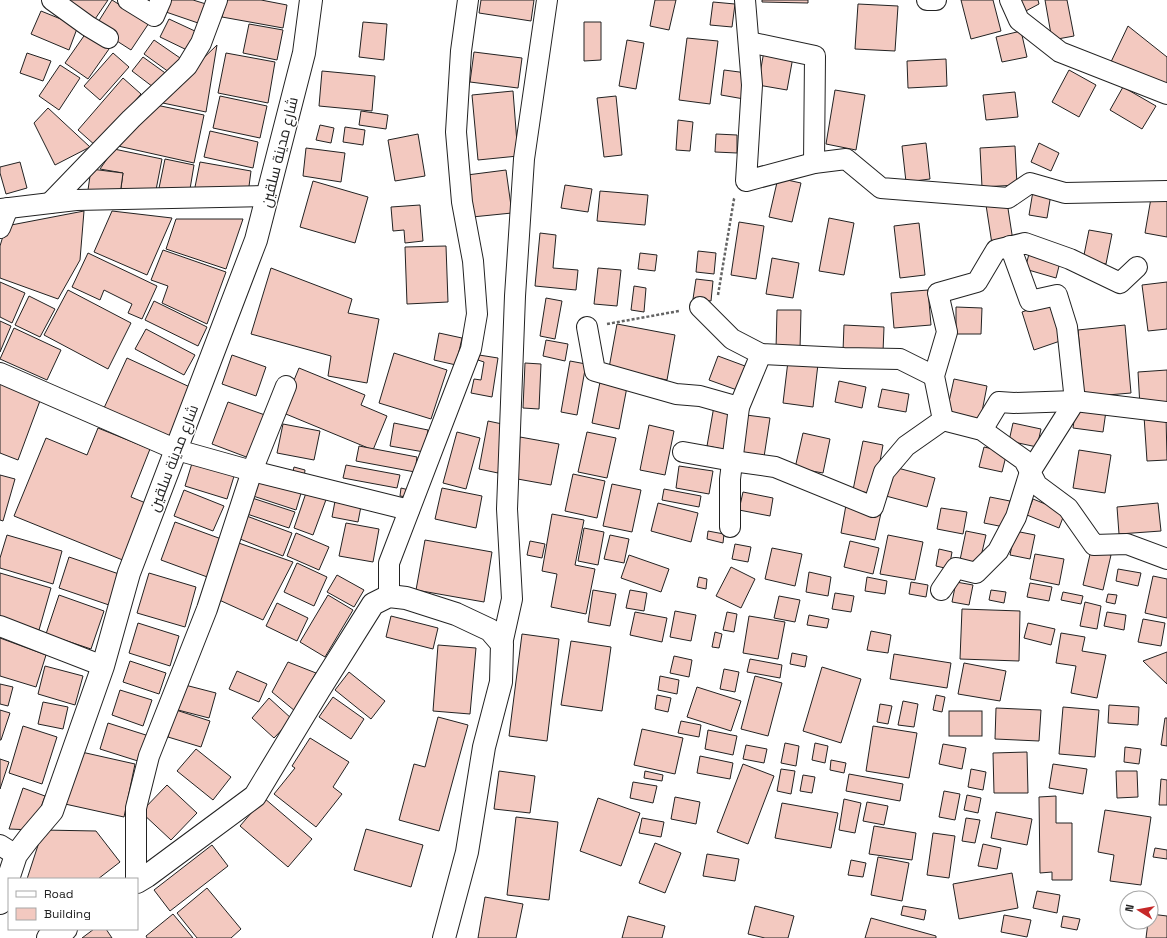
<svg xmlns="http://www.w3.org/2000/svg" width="1167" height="938" font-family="'Space Grotesk',Cairo,sans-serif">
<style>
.building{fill:#f3c9c0;stroke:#222}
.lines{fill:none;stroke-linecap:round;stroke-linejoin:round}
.street-casing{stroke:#222;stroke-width:22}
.primary-casing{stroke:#222;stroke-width:24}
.path{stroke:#646464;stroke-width:2.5;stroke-dasharray:3 2;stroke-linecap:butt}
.street{stroke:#fff;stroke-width:20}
.primary{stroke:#fff;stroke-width:22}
.labels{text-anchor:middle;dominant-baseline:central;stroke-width:3;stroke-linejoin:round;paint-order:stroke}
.street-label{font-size:15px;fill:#222;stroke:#fff}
</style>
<rect width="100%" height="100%" fill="#fff"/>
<g class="building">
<path d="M66,0H108L91,25Z"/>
<path d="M112,0L149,23L131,50L95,27Z"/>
<path d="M166,0H193L206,4L201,24L163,11Z"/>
<path d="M226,0H261L287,5L283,28L222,17Z"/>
<path d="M481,0H534L531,21L479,13Z"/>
<path d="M655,0H676L669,30L650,26Z"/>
<path d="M762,0H808V3L762,2Z"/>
<path d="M961,0H993L1001,31L971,39Z"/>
<path d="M1015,0H1038L1039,4L1022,13Z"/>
<path d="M1045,0H1067L1074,36L1052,40Z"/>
<path d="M713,2L735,4L732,27L710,25Z"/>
<path d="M858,4L898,6L895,51L855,49Z"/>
<path d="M41,11L78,26L69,50L31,34Z"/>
<path d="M169,19L197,32L189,51L160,37Z"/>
<path d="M363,22L387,24L384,60L359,57Z"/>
<path d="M584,22H601V60L584,61Z"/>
<path d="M249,24L283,30L277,60L243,53Z"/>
<path d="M1128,26L1167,57V87L1110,64Z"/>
<path d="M1021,31L1027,57L1002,62L996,37Z"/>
<path d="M86,33L109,49L88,79L65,63Z"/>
<path d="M687,38L718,41L710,104L679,100Z"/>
<path d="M154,40L183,60L173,75L144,54Z"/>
<path d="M627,40L644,43L636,89L619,86Z"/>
<path d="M217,45L206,112L158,102Z"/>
<path d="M764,51L793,57L787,90L758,85Z"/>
<path d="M474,52L522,58L518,88L470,82Z"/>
<path d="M27,53L51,61L43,81L20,73Z"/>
<path d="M113,53L129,67L100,100L84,86Z"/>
<path d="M226,53L275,62L268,103L218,93Z"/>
<path d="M143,57L168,75L157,90L132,71Z"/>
<path d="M946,59L947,86L908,88L907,61Z"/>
<path d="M60,65L80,78L59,110L39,96Z"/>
<path d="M724,70L747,73L744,99L721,95Z"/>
<path d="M1069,70L1096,85L1079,117L1052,102Z"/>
<path d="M322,71L375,76L372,111L319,106Z"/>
<path d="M123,78L141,94L96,146L78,130Z"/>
<path d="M1123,87L1156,106L1142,129L1110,110Z"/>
<path d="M835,90L865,95L856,150L826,144Z"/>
<path d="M513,91L518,156L478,160L472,95Z"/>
<path d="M1015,92L1018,117L986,120L983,95Z"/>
<path d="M220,96L267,106L260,138L213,128Z"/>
<path d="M616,96L622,155L604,157L597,98Z"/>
<path d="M156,105L204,115L194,163L118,146Z"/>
<path d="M48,108L90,147L55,165L34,123Z"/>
<path d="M361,111L388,115L386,129L359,125Z"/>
<path d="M678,120L693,122L690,151L676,150Z"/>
<path d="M320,125L334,128L331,143L316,140Z"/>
<path d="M345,127L365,130L363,145L343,142Z"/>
<path d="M210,131L258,142L253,168L204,157Z"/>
<path d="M418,134L425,176L395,181L388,140Z"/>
<path d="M716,134L737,135V153L715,152Z"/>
<path d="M926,143L930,179L906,182L902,146Z"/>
<path d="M1039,143L1059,153L1051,171L1031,162Z"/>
<path d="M1015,146L1017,185L982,187L980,148Z"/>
<path d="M306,148L345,153L341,182L303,176Z"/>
<path d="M114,149L162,159L155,195H120L123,173L100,169Z"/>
<path d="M165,159L194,165L189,195L158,193Z"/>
<path d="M20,162L27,188L6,194L0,173V167Z"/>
<path d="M200,162L251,171L248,194L194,192Z"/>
<path d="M91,169L123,173L120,195L88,190Z"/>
<path d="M506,170L512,213L472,217L467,175Z"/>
<path d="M778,178L801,183L792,222L769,217Z"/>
<path d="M313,181L368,197L355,243L300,227Z"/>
<path d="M565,185L592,189L588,212L561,208Z"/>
<path d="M600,191L648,195L645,225L597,221Z"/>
<path d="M1033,191L1051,194L1047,218L1029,215Z"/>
<path d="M1151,198L1167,201V237L1145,233Z"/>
<path d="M1007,202L1013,241L992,244L986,205Z"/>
<path d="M420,205L423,241L405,243L404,230L393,231L391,207Z"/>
<path d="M84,211L80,260L58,299L0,278V246L6,226Z"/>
<path d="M112,211L172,218L147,275L94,252Z"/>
<path d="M829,218L854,223L844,275L819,271Z"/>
<path d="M176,219H243L226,269L166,249Z"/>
<path d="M739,222L764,226L756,279L731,275Z"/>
<path d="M919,223L925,275L900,278L894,226Z"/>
<path d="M1089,230L1112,234L1106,264L1083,260Z"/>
<path d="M540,233L556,235L553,268L578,270L576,290L535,286Z"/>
<path d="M446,246L448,302L407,304L405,247Z"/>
<path d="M163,250L226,272L207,324L162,303L168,286L151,280Z"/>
<path d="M698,251L716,253L714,274L696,272Z"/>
<path d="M88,253L157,286L142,319L128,313L132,304L104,290L100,300L72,287Z"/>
<path d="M640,253L657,255L655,271L638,269Z"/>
<path d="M1029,254L1060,262L1056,278L1025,269Z"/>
<path d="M772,258L799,263L793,298L766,294Z"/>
<path d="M271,268L352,299L348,313L379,319L367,383L328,376L331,356L251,334Z"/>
<path d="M598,268L621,270L617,306L594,304Z"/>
<path d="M696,279L713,281L711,301L693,299Z"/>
<path d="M0,282L25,293L12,323L0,317Z"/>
<path d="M1167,282V329L1148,331L1142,285Z"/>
<path d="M634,286L646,288L644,312L631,310Z"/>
<path d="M68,290L131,323L108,369L44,335Z"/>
<path d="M928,290L931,325L894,328L891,293Z"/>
<path d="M29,296L55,309L40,337L15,325Z"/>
<path d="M546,298L562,301L555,339L540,336Z"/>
<path d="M154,301L207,327L198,346L145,320Z"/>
<path d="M1051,302L1063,340L1034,350L1022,312Z"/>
<path d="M956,307L982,308L981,334H956Z"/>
<path d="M777,310H801L800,349H776Z"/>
<path d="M0,321L11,326L0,352Z"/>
<path d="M617,324L675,335L667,380L609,368Z"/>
<path d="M844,325L884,327L883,352L843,351Z"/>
<path d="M1125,325L1131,393L1084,397L1078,330Z"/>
<path d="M14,328L61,350L47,380L0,359Z"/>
<path d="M146,329L195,355L184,375L135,349Z"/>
<path d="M439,333L462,338L456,365L434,360Z"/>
<path d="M546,340L568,344L565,361L543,356Z"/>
<path d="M394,353L447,370L431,419L379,403Z"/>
<path d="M232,355L266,367L256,396L222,384Z"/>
<path d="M479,355L498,358L492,397L471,393L474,379L481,380L484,362L478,360Z"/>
<path d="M718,356L745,366L737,390L709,380Z"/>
<path d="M127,358L192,388L169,438L104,408Z"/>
<path d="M570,361L586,364L577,415L561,412Z"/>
<path d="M788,361L818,364L813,407L783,403Z"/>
<path d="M525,363L541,364L539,409L523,408Z"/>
<path d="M299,368L365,395L361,405L387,416L373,450L281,412Z"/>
<path d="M1167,370V406L1140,407L1138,372Z"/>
<path d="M954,379L987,386L980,422L946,415Z"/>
<path d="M839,381L866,387L862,408L835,402Z"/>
<path d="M600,382L627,387L619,429L592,423Z"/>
<path d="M0,383L41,398L18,460L0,453Z"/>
<path d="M882,389L909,394L906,412L878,407Z"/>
<path d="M228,402L265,415L249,458L212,444Z"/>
<path d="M714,406L733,409L727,450L707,446Z"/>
<path d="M1076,406L1106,411L1103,432L1073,428Z"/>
<path d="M746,415L770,418L764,457L740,453Z"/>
<path d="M1166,415L1167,460L1147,461L1144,416Z"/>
<path d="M488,421L507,425L498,473L479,469Z"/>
<path d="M394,423L428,430L424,452L390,446Z"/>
<path d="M1013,423L1041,429L1037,447L1009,441Z"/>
<path d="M283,424L320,431L314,460L277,453Z"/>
<path d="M649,425L674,431L665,475L640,470Z"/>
<path d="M98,428L150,449L131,497L153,506L130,563L14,516L46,438L87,455Z"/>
<path d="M457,432L480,438L466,489L443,483Z"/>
<path d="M587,432L616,438L607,478L578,472Z"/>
<path d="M803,433L830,439L823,473L795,468Z"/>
<path d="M520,437L559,444L551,485L512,478Z"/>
<path d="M863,441L883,445L874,494L853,490Z"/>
<path d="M359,446L417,457L415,472L356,461Z"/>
<path d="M984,447L1007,452L1002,472L979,467Z"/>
<path d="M1079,450L1111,455L1105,493L1073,488Z"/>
<path d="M193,460L235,473L227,499L185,486Z"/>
<path d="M346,465L400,475L397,488L343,478Z"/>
<path d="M679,466L713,471L709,494L676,488Z"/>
<path d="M294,467L305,470L304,478L292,476Z"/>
<path d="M894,467L935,478L927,507L886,496Z"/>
<path d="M573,474L605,481L597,518L565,511Z"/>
<path d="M0,475L15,479L3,521L0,520Z"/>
<path d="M256,475L302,490L296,510L250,495Z"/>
<path d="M612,484L641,490L632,532L603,526Z"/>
<path d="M401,488L409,490L407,497L400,496Z"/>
<path d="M442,488L482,496L476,528L435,519Z"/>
<path d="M664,489L701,496L699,507L662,500Z"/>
<path d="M184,490L224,506L213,531L174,516Z"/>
<path d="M307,490L327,497L313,535L294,528Z"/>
<path d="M743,492L773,498L770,516L739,510Z"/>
<path d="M336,496L362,501L358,522L332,517Z"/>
<path d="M249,497L295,512L289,528L244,513Z"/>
<path d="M990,497L1010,501L1004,527L984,523Z"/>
<path d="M1033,499L1065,512L1059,528L1027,515Z"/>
<path d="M658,503L698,513L691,542L651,531Z"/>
<path d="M1158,503L1161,531L1119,534L1117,507Z"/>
<path d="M846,505L881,513L875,540L841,533Z"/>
<path d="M941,508L967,512L963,534L937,529Z"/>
<path d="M552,514L584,520L575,565L595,569L586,614L551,607L557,574L542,571Z"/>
<path d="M244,515L292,533L283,556L235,537Z"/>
<path d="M175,522L224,540L210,578L161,560Z"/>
<path d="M346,523L379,529L373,562L339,556Z"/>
<path d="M584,528L604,532L598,565L578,561Z"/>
<path d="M708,531L724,534L723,543L707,539Z"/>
<path d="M966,531L986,535L979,565L960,560Z"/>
<path d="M1015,531L1035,535L1030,559L1010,555Z"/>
<path d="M296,533L329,547L319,570L287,556Z"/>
<path d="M7,535L62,551L53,584L0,568V558Z"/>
<path d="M610,535L629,539L624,563L604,559Z"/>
<path d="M888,535L923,542L915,580L880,574Z"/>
<path d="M425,540L492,552L484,602L416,590Z"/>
<path d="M233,541L293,562L263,620L217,599Z"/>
<path d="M530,541L545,544L542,558L527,555Z"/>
<path d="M850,541L879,548L873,574L844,567Z"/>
<path d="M735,544L751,547L748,562L732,559Z"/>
<path d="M772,548L802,554L795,586L765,579Z"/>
<path d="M939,549L952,552L949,569L936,566Z"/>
<path d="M1091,550L1111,555L1103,590L1083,585Z"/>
<path d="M1035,554L1064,559L1059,585L1030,579Z"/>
<path d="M629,555L669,569L661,592L621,578Z"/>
<path d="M69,557L119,574L109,605L59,588Z"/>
<path d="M297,563L327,577L314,606L284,592Z"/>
<path d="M731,567L755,579L741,608L716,596Z"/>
<path d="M1118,569L1141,573L1138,586L1116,581Z"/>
<path d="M809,572L831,577L828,596L806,592Z"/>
<path d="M0,573L51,588L39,630L0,618Z"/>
<path d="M149,573L196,587L185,627L137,613Z"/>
<path d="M337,575L364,590L354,607L327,592Z"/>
<path d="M1153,576L1167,579V618L1145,613Z"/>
<path d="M699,577L707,579L706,589L697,587Z"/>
<path d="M867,577L887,581L885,594L865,591Z"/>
<path d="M911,582L928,585L926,597L909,594Z"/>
<path d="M956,582L973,585L969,605L952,602Z"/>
<path d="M1030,583L1052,587L1049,601L1027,597Z"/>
<path d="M593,590L616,594L610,626L588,622Z"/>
<path d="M630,590L647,593L644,611L626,608Z"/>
<path d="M991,590L1006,592L1004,603L989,600Z"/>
<path d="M1063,592L1083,596L1081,604L1061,600Z"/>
<path d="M835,593L854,596L851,612L832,609Z"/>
<path d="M1108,594L1117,595L1115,604L1106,602Z"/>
<path d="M59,595L104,611L91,649L46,634Z"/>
<path d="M328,595L353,610L325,657L300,642Z"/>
<path d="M779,596L800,600L795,622L774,618Z"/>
<path d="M1085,602L1101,606L1097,629L1080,626Z"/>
<path d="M277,603L308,618L297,641L266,626Z"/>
<path d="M962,609L1020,611L1019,661L960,659Z"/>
<path d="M675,611L696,615L691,641L670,637Z"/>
<path d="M635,612L667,618L662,642L630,635Z"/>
<path d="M727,612L737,614L734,632L723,630Z"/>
<path d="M1107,612L1126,615L1124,630L1104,626Z"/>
<path d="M809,615L829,619L827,628L807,625Z"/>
<path d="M391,616L438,628L433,649L386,637Z"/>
<path d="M749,616L785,622L778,659L743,653Z"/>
<path d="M1143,619L1165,623L1161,646L1138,642Z"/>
<path d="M138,623L179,636L170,666L129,653Z"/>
<path d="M1028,623L1055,629L1051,645L1024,638Z"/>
<path d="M871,631L891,635L888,653L867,650Z"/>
<path d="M715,632L722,634L719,648L712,647Z"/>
<path d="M1061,633L1085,637L1082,651L1106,655L1097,698L1071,693L1076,666L1056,663Z"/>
<path d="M522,634L559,639L547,741L509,736Z"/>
<path d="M0,638L46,655L36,687L0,676Z"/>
<path d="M571,641L611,647L602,711L561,705Z"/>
<path d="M438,645L476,648L470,714L433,711Z"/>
<path d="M1167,652V684L1143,661Z"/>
<path d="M792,653L807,656L805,667L790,664Z"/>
<path d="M894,654L951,663L947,688L890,679Z"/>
<path d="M674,656L692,660L689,677L670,673Z"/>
<path d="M750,659L782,665L780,678L747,672Z"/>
<path d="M130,661L166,673L159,694L123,682Z"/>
<path d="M288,662L316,673L295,711L272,692Z"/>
<path d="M964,663L1006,671L1000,701L958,694Z"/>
<path d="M45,666L83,676L75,705L38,694Z"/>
<path d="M822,667L861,679L841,743L803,731Z"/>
<path d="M724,669L739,672L735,692L720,689Z"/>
<path d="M237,671L267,684L259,702L229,689Z"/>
<path d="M349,672L385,701L371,719L335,690Z"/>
<path d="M660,676L679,680L677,694L658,690Z"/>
<path d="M755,676L782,683L768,736L741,729Z"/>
<path d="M0,684L13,687L8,706L0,704Z"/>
<path d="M185,685L216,693L209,718L178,710Z"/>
<path d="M697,687L741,701L731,731L687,717Z"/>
<path d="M120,690L152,700L143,726L112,715Z"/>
<path d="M657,695L671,698L668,712L655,709Z"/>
<path d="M936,695L945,697L942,712L933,710Z"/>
<path d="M333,697L364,719L351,739L319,717Z"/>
<path d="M269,698L292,719L274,738L252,718Z"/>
<path d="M903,701L918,704L914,727L898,725Z"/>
<path d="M43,702L68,707L63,729L38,724Z"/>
<path d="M880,704L892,706L888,724L877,722Z"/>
<path d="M1109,705L1139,707L1138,725L1108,723Z"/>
<path d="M1063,707L1099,710L1095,757L1059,754Z"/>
<path d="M996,708L1041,710L1039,741L995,739Z"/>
<path d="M0,710L10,713L1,740H0Z"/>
<path d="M176,710L210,721L201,747L168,737Z"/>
<rect x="949" y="711" width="33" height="25"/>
<path d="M438,717L468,725L439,831L399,820L414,764L425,767Z"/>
<path d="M1165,718H1167V746L1161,745Z"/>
<path d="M681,721L701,725L699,737L678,733Z"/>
<path d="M108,723L149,736L141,762L100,749Z"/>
<path d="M23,726L57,737L42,784L9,773Z"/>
<path d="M873,726L917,733L909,778L866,771Z"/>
<path d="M642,729L683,738L675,774L634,765Z"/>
<path d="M708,730L737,736L733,755L705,749Z"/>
<path d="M310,738L349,762L333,787L342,794L316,827L274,794L295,768L292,766Z"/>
<path d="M785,743L799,746L796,766L781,763Z"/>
<path d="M815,743L828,746L825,763L812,760Z"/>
<path d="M943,744L966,748L962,769L939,764Z"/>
<path d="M746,745L767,749L764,763L743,759Z"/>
<path d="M1125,747L1141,749L1139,764L1124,762Z"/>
<path d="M196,749L231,777L213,800L177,771Z"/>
<path d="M77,751L135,764L124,817L65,804Z"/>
<path d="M1027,752L1028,793H994L993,753Z"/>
<path d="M700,756L733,763L730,779L697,773Z"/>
<path d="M0,759L9,762L0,789Z"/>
<path d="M831,760L846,763L844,773L830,770Z"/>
<path d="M743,764L774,776L748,844L717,832Z"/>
<path d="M1053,764L1087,769L1083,794L1049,788Z"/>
<path d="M781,769L795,771L791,794L777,791Z"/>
<path d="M971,769L986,772L983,790L968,787Z"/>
<path d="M499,771L535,776L530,813L494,809Z"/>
<path d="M645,771L663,775L662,781L644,778Z"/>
<path d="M1116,771H1137L1138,797L1117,798Z"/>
<path d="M849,774L903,784L900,801L846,791Z"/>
<path d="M803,775L815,777L812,793L800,791Z"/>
<path d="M1161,779L1167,780V805H1159Z"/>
<path d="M633,782L657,786L653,803L630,798Z"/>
<path d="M167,785L197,813L171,840L141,812Z"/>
<path d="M23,788L45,796L33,830L9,829Z"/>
<path d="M944,791L960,794L955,820L939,817Z"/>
<path d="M967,795L981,798L978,813L964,810Z"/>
<path d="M1056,796V823H1072V880H1052V872L1040,873L1039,797Z"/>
<path d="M675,797L700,802L696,824L671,819Z"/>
<path d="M264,798L312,839L288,867L240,826Z"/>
<path d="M598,798L640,813L621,866L580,851Z"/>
<path d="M844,799L861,803L855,833L839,830Z"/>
<path d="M867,802L888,806L884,825L863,821Z"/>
<path d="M782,803L838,813L831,848L775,838Z"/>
<path d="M1105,810L1151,817L1141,885L1110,881L1114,855L1098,852Z"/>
<path d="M996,812L1032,819L1027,845L991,838Z"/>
<path d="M516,817L558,822L549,900L507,895Z"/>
<path d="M642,818L664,822L661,837L639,833Z"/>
<path d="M966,818L980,820L975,843L962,841Z"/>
<path d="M874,826L916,833L912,860L869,854Z"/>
<path d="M366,829L423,845L411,887L354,870Z"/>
<path d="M43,830L96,831L120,862L98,879H27Z"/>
<path d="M933,833L955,836L949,878L927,875Z"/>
<path d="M655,843L681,853L665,893L639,883Z"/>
<path d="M983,844L1001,848L997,869L978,866Z"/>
<path d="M212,845L228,866L170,911L154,890Z"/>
<path d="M1155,848L1167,850V859L1153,857Z"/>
<path d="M707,854L739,859L735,881L703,876Z"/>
<path d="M878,857L909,863L902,901L871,895Z"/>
<path d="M851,860L866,863L863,877L848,875Z"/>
<path d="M1012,873L1018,908L959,919L953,884Z"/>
<path d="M207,888L241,929L231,938H197L177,913Z"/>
<path d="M1037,891L1060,895L1057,913L1033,908Z"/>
<path d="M485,897L523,904L516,938H478Z"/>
<path d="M755,906L794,916L788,938H765L748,934Z"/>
<path d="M903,906L926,910L924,920L901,915Z"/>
<path d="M173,914L193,938H147L146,936Z"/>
<path d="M1151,914L1167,916V938H1146L1148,922H1151Z"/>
<path d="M1004,915L1031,920L1027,937L1001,932Z"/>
<path d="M628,916L665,926L662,938H622Z"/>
<path d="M1063,916L1080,919L1077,930L1061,927Z"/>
<path d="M871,918L936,936V938H865Z"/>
<path d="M94,929H106L112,938H82Z"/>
</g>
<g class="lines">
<defs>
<g id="street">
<path d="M52,0L88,26L108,38"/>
<path d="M128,0L154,16L161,0"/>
<path d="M745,0L752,85L746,181L814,163L846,159L881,188L1008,198L1030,183L1065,193L1167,191"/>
<path d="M927,0H936"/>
<path d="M1010,0L1019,20L1060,52L1167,94"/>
<path d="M749,42L815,56L814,163"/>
<path d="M50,203L131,119L187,66L201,43L217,0"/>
<path d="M0,209L76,200L267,196"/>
<path d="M0,228L8,208"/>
<path d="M700,307L732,339L761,354L844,358L900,359L934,376"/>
<path d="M587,327L595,371L676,394L700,396L739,407"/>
<path d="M0,373L177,450L252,471L409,510"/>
<path d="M943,420L982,430L1024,460L1037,485L1068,508L1094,545L1127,544L1167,559"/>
<path d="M982,430L999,402L1014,403L1075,401L1167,412"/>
<path d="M683,452L733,461L775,467L873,507L884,472L906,446L943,420L934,376L947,332L938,293L977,282L996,250L1025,243L1070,259L1120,283L1137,267"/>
<path d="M730,527V479L739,407L761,354"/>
<path d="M941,590L956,568L976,573L998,551L1016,517L1030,472L1075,401L1067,327L1057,295L1030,301L1010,246"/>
<path d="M389,596V563L471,349L477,314L473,261L462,202L456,132L461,51L468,0"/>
<path d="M0,626L103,666"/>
<path d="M502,644L512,599L507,509L515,296L524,159L547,0"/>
<path d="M0,845L16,855"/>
<path d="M136,879V808L149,756L207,609L252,471L286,386"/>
</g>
<g id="primary">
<path d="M137,882L147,876L255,796L319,690L373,604L389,596L406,598L456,614L490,630L502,644L501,682L484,747L467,852L444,938"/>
<path d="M0,903L16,855L29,838L52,811L103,666L129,573L256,240L304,53L311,0"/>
<path d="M48,938L57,936L66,929"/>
</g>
</defs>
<use href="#street" class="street-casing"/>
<use href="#primary" class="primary-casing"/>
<g class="path">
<path d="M718,295L734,199L735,197"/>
<path d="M607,324L679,311"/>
</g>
<use href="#street" class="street"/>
<use href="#primary" class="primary"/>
</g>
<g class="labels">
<g class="street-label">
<text transform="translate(279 152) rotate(-76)">شارع مدينة سلقين</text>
<text transform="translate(173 458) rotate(-69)">شارع مدينة سلقين</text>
</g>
</g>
<rect x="8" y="878" width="130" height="52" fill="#ffffff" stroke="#a7a7a7"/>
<rect x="16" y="891" width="20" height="6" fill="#ffffff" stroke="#a7a7a7"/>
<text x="44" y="898" font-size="12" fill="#222222">Road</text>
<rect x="16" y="908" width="20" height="12" fill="#f3c9c0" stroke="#a7a7a7"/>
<text x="44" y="918" font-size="12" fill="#222222">Building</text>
<g transform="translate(1139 910) rotate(281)"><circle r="19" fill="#ffffff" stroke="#a7a7a7"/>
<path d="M0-3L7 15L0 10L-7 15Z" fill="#c62828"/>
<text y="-6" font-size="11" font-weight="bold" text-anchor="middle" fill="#222222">N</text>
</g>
</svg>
